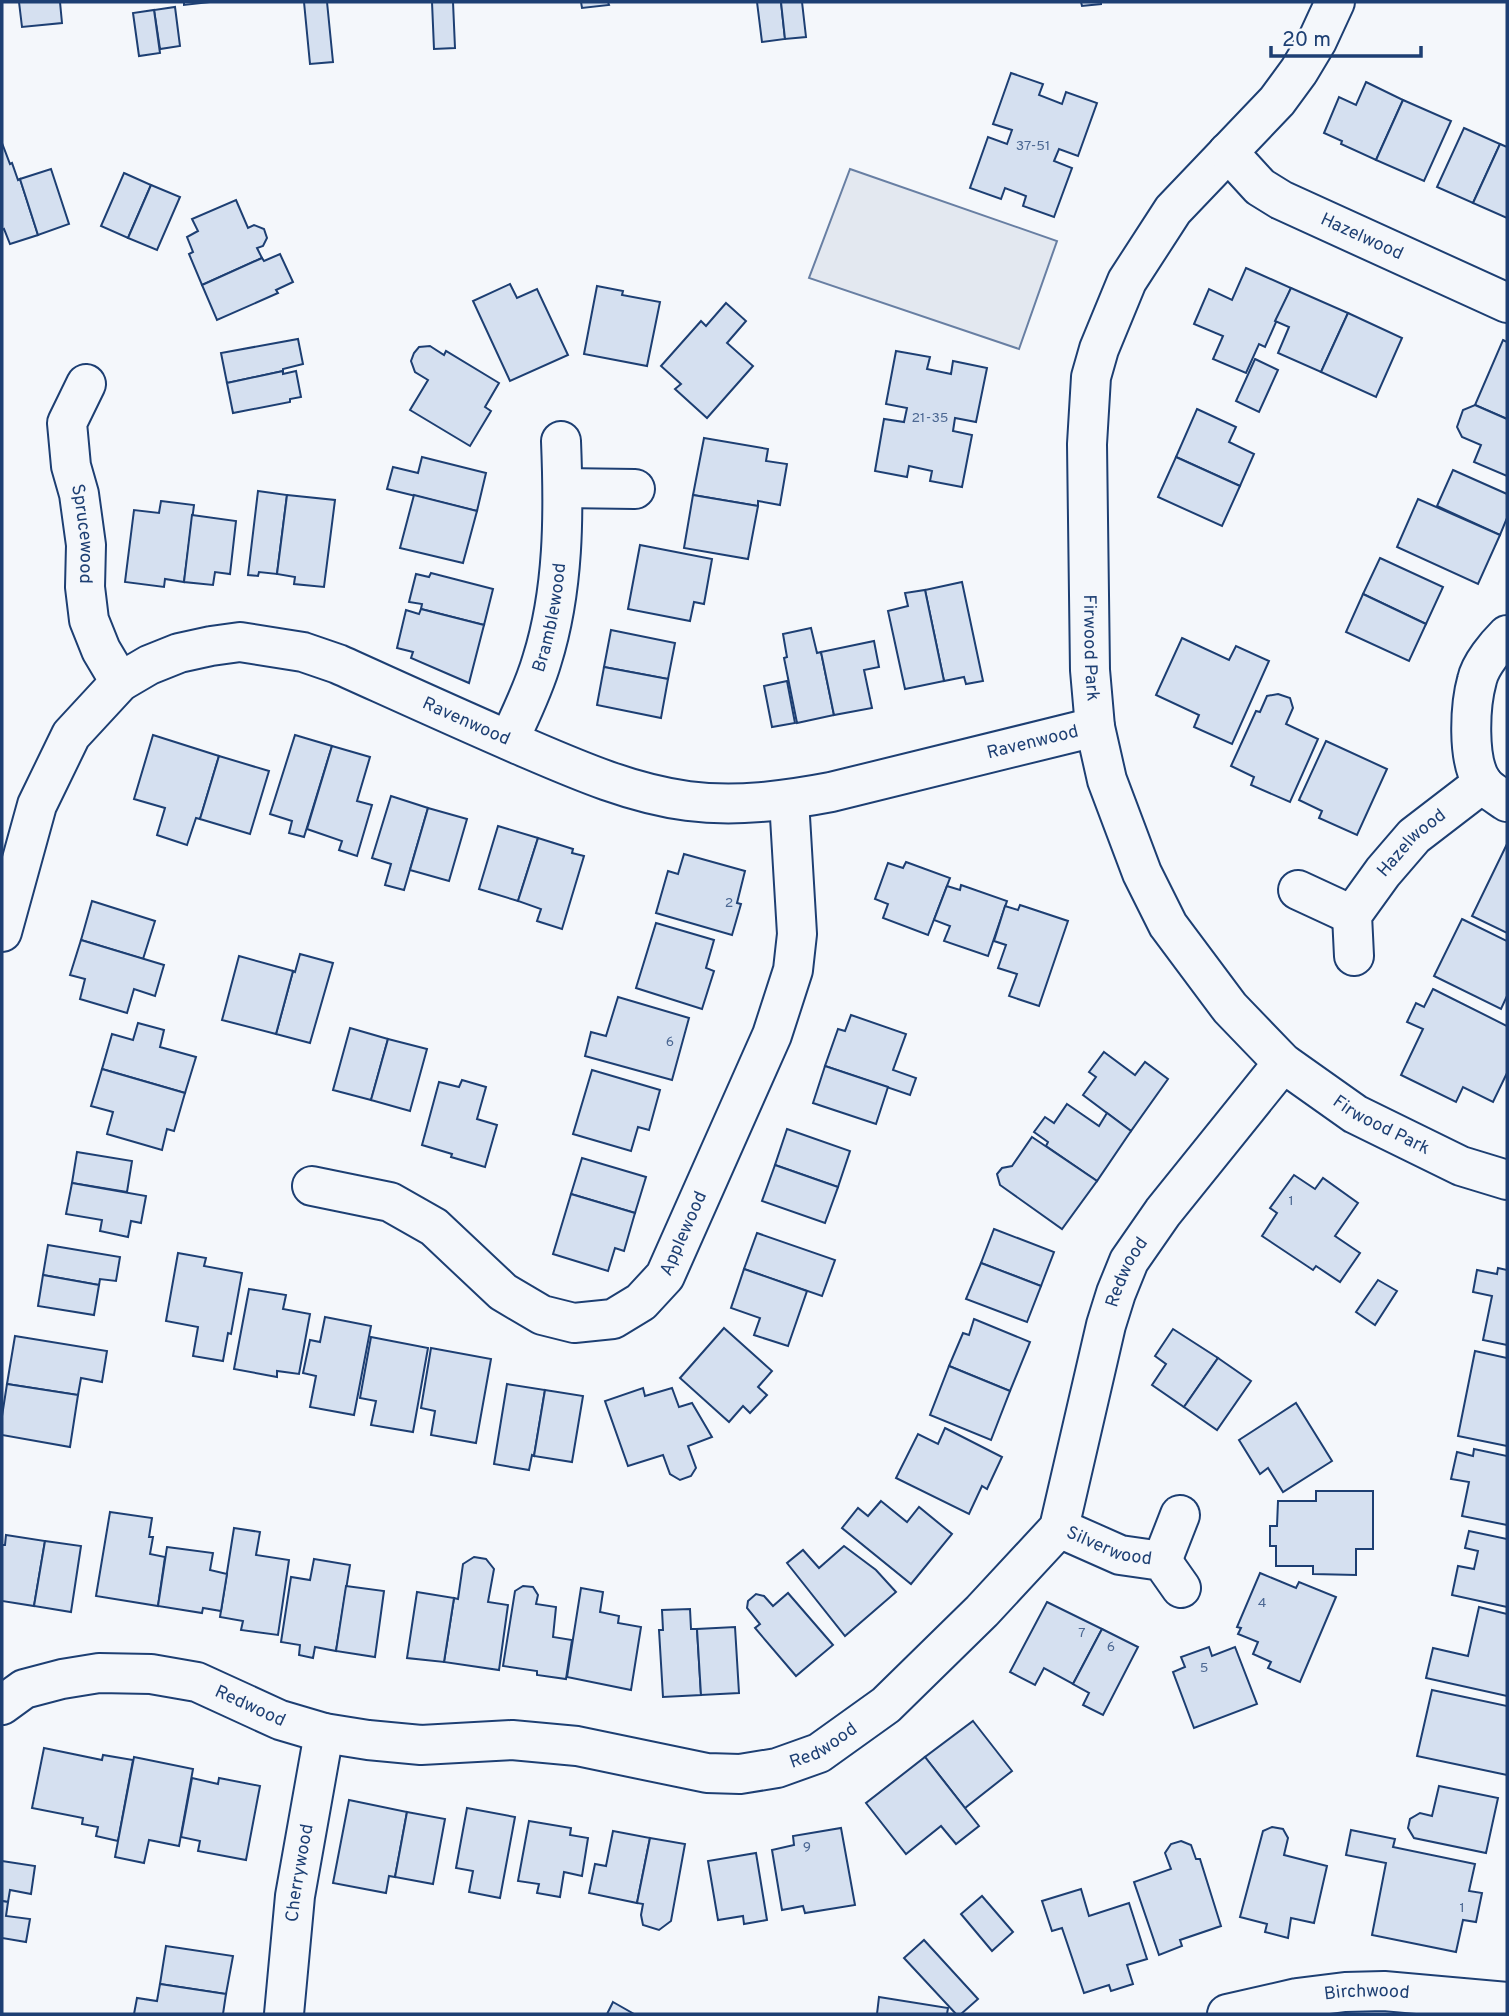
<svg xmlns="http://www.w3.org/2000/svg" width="1509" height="2016" font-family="Overpass,sans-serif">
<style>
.parking{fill:#e3e8f0;stroke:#687fa3;stroke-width:2}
.building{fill:#d5e0f0;stroke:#1d3f73;stroke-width:2}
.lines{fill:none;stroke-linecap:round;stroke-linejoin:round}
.minor-casing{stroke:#1d3f73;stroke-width:42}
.minor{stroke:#f4f7fb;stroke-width:38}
.labels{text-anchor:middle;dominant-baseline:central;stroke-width:5;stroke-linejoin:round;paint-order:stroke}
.number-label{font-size:14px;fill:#4b6792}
.street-label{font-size:18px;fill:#1d3f73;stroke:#f4f7fb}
</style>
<rect width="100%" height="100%" fill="#f4f7fb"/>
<path class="parking" d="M850,169L1057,241L1019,349L809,278Z"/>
<g class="building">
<path d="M19,2H60L62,23L22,27Z"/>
<path d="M184,2H210L184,5Z"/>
<path d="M304,2H327L333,62L310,64Z"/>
<path d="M432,2H453L455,48L434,49Z"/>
<path d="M581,2H608L609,5L582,8Z"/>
<path d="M757,2H781L785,39L762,42Z"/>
<path d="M781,2H802L806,37L785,39Z"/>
<path d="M1081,2H1101V4L1082,6Z"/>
<path d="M175,7L180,46L160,49L154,10Z"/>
<path d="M154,10L160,53L139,56L133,13Z"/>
<path d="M1011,73L1043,84L1039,95L1062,104L1066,92L1097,103L1078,156L1059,149L1054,161L1072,168L1054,217L1023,206L1026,196L1005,188L1001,199L970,188L988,137L1007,144L1012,130L993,124Z"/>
<path d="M1366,82L1403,100L1376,160L1341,144L1342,141L1324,133L1339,97L1356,105Z"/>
<path d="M1403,100L1451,121L1424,181L1376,160Z"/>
<path d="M1464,128L1500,144L1473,203L1437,187Z"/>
<path d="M2,143L10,164L12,163L18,180L20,179L38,235L10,244L4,229L2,230Z"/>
<path d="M1500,144L1507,147V218L1473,203Z"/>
<path d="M51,169L69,224L38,235L20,179Z"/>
<path d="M124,173L151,185L128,238L101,226Z"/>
<path d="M151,185L180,197L157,250L128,238Z"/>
<path d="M236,200L248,228L254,225L264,229L267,238L263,246L257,248L262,258L202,285L189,254L193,252L187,237L198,231L192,219Z"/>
<path d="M280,254L293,282L276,290L278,293L217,320L202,285L262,258L264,261Z"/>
<path d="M1246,268L1291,288L1265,347L1259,344L1246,373L1213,359L1223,336L1194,324L1209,289L1232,300Z"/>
<path d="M510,284L517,298L537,289L568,355L510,381L473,301Z"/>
<path d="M597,286L623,291L622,295L660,302L647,366L584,354Z"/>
<path d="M1291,288L1348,313L1321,372L1278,353L1289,327L1275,321Z"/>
<path d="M726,303L746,321L727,343L753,366L707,418L675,389L681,384L661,366L701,321L706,326Z"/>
<path d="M1348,313L1402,338L1376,397L1321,372Z"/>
<path d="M298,339L303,364L283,369V371L227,383L221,353Z"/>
<path d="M1503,340L1507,342V419L1475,405Z"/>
<path d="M430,346L444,355L446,351L499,383L485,407L491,411L470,446L410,410L428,380L415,372L411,361L414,353L419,347Z"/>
<path d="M896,351L930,357L927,369L951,374L953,361L987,368L976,422L955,418L953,431L972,435L962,487L930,481L932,471L909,466L907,477L875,471L884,419L904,422L907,408L886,404Z"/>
<path d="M1255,359L1278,370L1259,412L1236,401Z"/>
<path d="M283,371V374L296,371L301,397L290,399V402L233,413L227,383Z"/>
<path d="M1475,405L1507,419V476L1474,462L1481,445L1462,437L1457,427L1463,410Z"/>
<path d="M1197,409L1236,427L1229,442L1254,454L1240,486L1176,457Z"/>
<path d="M704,438L768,449L766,461L787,464L780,505L758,501V506L693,495Z"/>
<path d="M422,457L486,473L477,511L387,489L393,467L418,473Z"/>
<path d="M1176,457L1240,486L1222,526L1158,497Z"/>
<path d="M1453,470L1507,494V518L1500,535L1437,506Z"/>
<path d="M258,491L287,495L277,574L259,572L258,576L248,575Z"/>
<path d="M287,495L335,500L324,587L294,584L295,577L277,574Z"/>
<path d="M414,495L477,511L463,563L400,548Z"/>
<path d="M693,495L758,506L748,559L684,548Z"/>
<path d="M1418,499L1500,535L1478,584L1397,547Z"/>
<path d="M161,501L194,505L184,582L165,579L164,587L125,582L134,510L159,513Z"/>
<path d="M192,515L236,521L230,574L215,572L213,585L184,582Z"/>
<path d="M640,545L712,559L704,604L694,602L690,621L628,609Z"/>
<path d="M1380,558L1443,587L1426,624L1363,594Z"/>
<path d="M431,573L493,589L484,625L421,609L422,604L409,602L416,574L429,577Z"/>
<path d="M962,582L983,681L966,684L964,677L944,681L925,590Z"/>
<path d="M925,590L944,681L905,689L888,611L908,606L905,593Z"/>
<path d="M1363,594L1426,624L1409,661L1346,632Z"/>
<path d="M421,609L484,625L469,683L411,658L413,652L397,648L406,610L419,614Z"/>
<path d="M811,628L817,653L821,652L834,715L797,723L784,658L787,657L783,634Z"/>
<path d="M611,630L675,643L668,679L604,667Z"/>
<path d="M1182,638L1229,660L1236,646L1269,661L1232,744L1194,727L1199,715L1156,695Z"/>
<path d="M874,641L879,667L864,670L872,708L834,715L821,652Z"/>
<path d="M604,667L668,679L661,718L597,705Z"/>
<path d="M787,681L795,723L772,727L764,686Z"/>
<path d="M1278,694L1290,698L1293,708L1286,724L1318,739L1290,802L1251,785L1254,777L1231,766L1256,711L1260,712L1267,696Z"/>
<path d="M153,735L219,756L200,819L196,818L187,845L157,835L165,808L134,799Z"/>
<path d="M295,735L332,746L304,837L289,833L292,821L270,814Z"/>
<path d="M1326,741L1387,769L1357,835L1319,818L1322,811L1299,800Z"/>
<path d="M332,746L370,757L357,801L372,805L357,856L339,850L342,841L307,829Z"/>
<path d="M219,756L269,771L250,834L200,819Z"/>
<path d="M391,796L428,808L404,890L385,885L391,864L372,858Z"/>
<path d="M428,808L467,819L449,881L410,870Z"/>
<path d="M498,826L538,838L518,901L479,889Z"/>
<path d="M538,838L573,849L572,853L584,856L562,929L537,921L541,909L518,901Z"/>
<path d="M1507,844V933L1472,916Z"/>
<path d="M684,854L745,871L737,903L741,904L732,935L656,913L668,871L678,874Z"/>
<path d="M906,862L950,878L928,935L883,918L888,904L875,899L888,863L903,868Z"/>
<path d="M961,885L1007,901L988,956L944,941L950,926L934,920L947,886L960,890Z"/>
<path d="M92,901L155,921L143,959L81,940Z"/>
<path d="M1020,905L1068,921L1039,1006L1009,996L1017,974L998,968L1006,945L994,941L1005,906L1018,910Z"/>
<path d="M1462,919L1507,941V996L1501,1009L1434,976Z"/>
<path d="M656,923L714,940L706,968L714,971L702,1009L636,988Z"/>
<path d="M81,940L164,965L155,996L134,989L127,1013L80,999L85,979L70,975Z"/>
<path d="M300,954L333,963L310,1043L276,1034L293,971L295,972Z"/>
<path d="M239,956L293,971L276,1034L222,1020Z"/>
<path d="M1433,989L1507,1026V1073L1493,1102L1463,1087L1456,1102L1401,1075L1423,1029L1407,1022L1416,1003L1424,1007Z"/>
<path d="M618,997L689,1018L672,1080L585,1056L591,1032L606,1036Z"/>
<path d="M851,1015L906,1034L893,1070L916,1078L910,1095L825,1066L838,1029L845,1031Z"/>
<path d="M138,1023L164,1030L160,1047L196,1057L185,1093L102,1069L112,1034L133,1040Z"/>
<path d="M350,1028L388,1039L371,1100L333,1090Z"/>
<path d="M388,1039L427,1049L410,1111L371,1100Z"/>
<path d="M1104,1052L1135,1075L1145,1062L1168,1079L1131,1131L1083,1095L1096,1077L1089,1072Z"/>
<path d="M825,1066L888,1087L876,1124L813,1103Z"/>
<path d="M102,1069L185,1093L174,1131L167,1129L162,1150L107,1134L113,1112L91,1106Z"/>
<path d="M592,1070L660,1090L649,1130L638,1127L631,1151L573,1134Z"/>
<path d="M462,1080L486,1087L477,1119L497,1125L485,1167L451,1157L452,1154L422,1145L439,1082L459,1087Z"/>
<path d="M1067,1104L1099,1126L1107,1113L1131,1131L1097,1181L1046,1146L1048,1142L1034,1132L1045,1117L1054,1123Z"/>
<path d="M787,1129L850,1151L838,1187L775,1165Z"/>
<path d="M1032,1137L1097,1181L1062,1229L1000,1185L997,1174L1002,1168L1012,1166Z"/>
<path d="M77,1152L132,1161L127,1192L72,1183Z"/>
<path d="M582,1158L646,1177L635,1213L571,1194Z"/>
<path d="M775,1165L838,1187L825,1223L762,1201Z"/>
<path d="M1294,1175L1315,1189L1323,1178L1358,1203L1335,1236L1360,1253L1340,1282L1316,1266L1313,1270L1262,1236L1277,1213L1270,1208Z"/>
<path d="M72,1183L146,1196L141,1223L131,1221L128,1237L100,1231L102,1220L66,1214Z"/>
<path d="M571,1194L635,1213L624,1251L615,1248L608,1271L553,1254Z"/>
<path d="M994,1229L1054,1252L1041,1286L981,1263Z"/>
<path d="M757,1233L835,1260L822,1296L744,1269Z"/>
<path d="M48,1245L120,1257L116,1281L100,1279L99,1285L43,1275Z"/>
<path d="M178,1253L206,1258L204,1266L242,1273L231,1334L228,1333L223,1361L193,1356L198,1327L166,1321Z"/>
<path d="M981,1263L1041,1286L1027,1322L966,1299Z"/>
<path d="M1498,1268L1507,1270V1345L1483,1340L1492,1296L1473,1292L1477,1270L1497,1274Z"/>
<path d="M744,1269L807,1291L788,1346L754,1335L760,1318L731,1308Z"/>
<path d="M43,1275L99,1285L94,1315L38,1306Z"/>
<path d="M1378,1280L1397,1291L1375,1325L1356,1312Z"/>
<path d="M249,1289L286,1295L283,1309L310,1314L299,1374L277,1371V1377L234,1369Z"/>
<path d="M325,1317L371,1326L354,1415L310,1407L316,1376L303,1373L310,1340L320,1342Z"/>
<path d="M974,1319L1030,1342L1010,1391L949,1366L963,1333L969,1335Z"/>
<path d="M724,1328L772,1371L758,1387L767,1395L750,1413L743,1406L729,1422L680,1378Z"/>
<path d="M1173,1329L1218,1358L1184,1407L1152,1385L1166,1364L1155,1356Z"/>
<path d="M15,1336L107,1351L102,1382L81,1378L78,1395L7,1384Z"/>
<path d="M371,1337L428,1348L413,1432L371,1425L376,1401L360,1398Z"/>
<path d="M431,1348L491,1359L476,1443L431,1435L435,1411L421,1408Z"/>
<path d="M1475,1351L1507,1358V1446L1458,1436Z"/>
<path d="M1218,1358L1251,1381L1217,1430L1184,1407Z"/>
<path d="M949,1366L1010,1391L991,1440L930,1415Z"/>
<path d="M7,1384L78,1395L70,1447L2,1435V1416Z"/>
<path d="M507,1384L545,1390L534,1456L532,1455L529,1470L494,1464Z"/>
<path d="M643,1388L645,1396L672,1388L679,1407L692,1403L712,1437L688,1446L696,1468L691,1476L680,1480L670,1474L663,1455L628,1466L605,1401Z"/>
<path d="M545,1390L583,1396L572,1462L534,1456Z"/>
<path d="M1296,1403L1332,1461L1283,1492L1268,1468L1260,1474L1239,1440Z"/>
<path d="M945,1428L1002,1457L987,1489L982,1486L969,1514L896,1478L918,1434L938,1444Z"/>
<path d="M1474,1449L1507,1456V1525L1462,1516L1469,1482L1451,1479L1457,1452L1473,1456Z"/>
<path d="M1316,1491H1373V1549H1356V1575L1313,1574V1566H1276V1546H1270V1526H1277L1278,1501H1316Z"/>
<path d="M881,1501L907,1522L919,1507L952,1534L911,1584L842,1528L858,1508L868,1516Z"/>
<path d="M110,1512L152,1518L149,1537H153L150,1554L165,1557L158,1606L96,1596Z"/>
<path d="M234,1528L260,1532L256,1555L289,1560L278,1635L241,1630L243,1621L220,1617Z"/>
<path d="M1469,1531L1507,1539V1607L1452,1595L1458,1566L1474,1569L1478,1551L1465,1548Z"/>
<path d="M6,1535L45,1541L34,1606L2,1601V1545H5Z"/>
<path d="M45,1541L81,1546L71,1612L34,1606Z"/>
<path d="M844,1546L876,1570L896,1592L845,1636L787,1563L803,1550L819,1568Z"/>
<path d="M167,1547L213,1553L210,1570L227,1574L221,1611L203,1608L202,1613L158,1606Z"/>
<path d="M474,1557L486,1559L494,1569L488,1602L508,1605L499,1670L444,1662L454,1598L458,1599L463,1564Z"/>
<path d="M314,1559L350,1565L336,1651L315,1647L313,1658L299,1655L300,1645L281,1642L291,1577L310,1580Z"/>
<path d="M1260,1573L1296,1588L1299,1582L1336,1597L1300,1682L1268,1668L1271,1662L1253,1654L1258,1642L1238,1634L1241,1628L1237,1627Z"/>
<path d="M346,1586L384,1591L375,1657L336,1651Z"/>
<path d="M523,1586L533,1587L538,1595L536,1604L556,1607L553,1637L572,1640L566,1679L537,1675V1671L503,1666L515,1591Z"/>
<path d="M581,1588L603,1592L600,1612L619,1616L618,1623L641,1627L631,1690L567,1677Z"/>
<path d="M417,1592L454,1598L444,1662L407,1658Z"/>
<path d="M788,1593L833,1645L796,1676L755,1628L760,1624L747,1608L748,1601L756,1594L764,1596L773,1606Z"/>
<path d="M1047,1602L1102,1629L1073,1684L1044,1668L1035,1685L1010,1672Z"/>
<path d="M1479,1607L1507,1614V1696L1426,1678L1433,1648L1468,1656Z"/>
<path d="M690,1609L691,1629H697L701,1695L663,1697L659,1630H663L662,1610Z"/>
<path d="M735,1627L739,1693L701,1695L697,1629Z"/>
<path d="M1102,1629L1138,1647L1103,1715L1083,1705L1089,1693L1073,1684Z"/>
<path d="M1209,1647L1212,1656L1235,1647L1257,1704L1194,1728L1173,1672L1185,1667L1181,1657Z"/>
<path d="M1432,1690L1507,1706V1775L1417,1756Z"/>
<path d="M973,1721L1012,1771L965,1808L925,1757Z"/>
<path d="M44,1748L102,1760L103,1755L133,1760L118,1841L96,1836L98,1827L82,1824L83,1818L32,1808Z"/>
<path d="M134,1757L193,1769L179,1846L149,1840L144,1863L115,1857Z"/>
<path d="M925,1757L979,1826L956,1844L941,1826L906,1854L866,1803Z"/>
<path d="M192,1778L218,1784L219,1778L260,1786L246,1860L198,1851L200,1841L181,1837Z"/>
<path d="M1439,1786L1498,1798L1486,1853L1414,1838L1408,1828L1410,1819L1420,1813L1432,1816Z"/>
<path d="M349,1800L407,1812L395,1877L389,1876L386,1893L333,1883Z"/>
<path d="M467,1808L515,1817L500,1898L469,1892L473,1871L456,1868Z"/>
<path d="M407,1812L445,1819L433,1884L395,1877Z"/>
<path d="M529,1821L571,1828L570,1835L588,1838L582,1876L564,1872L560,1897L537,1893L539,1884L518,1881Z"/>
<path d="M1272,1827L1283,1829L1288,1838L1284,1855L1327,1866L1314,1923L1291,1918L1288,1938L1265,1932L1267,1924L1240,1917L1263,1831Z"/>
<path d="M841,1828L855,1905L805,1913L803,1906L782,1910L772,1850L794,1845L793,1836Z"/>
<path d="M1351,1830L1395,1839L1393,1847L1475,1864L1469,1891L1482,1893L1476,1922L1463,1920L1456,1952L1372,1935L1386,1863L1346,1855Z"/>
<path d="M613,1831L650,1838L637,1903L589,1893L595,1864L606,1866Z"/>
<path d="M650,1838L685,1844L671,1921L659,1930L643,1925L641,1915L643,1904L637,1903Z"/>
<path d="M1181,1841L1191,1845L1196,1859H1200L1221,1926L1180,1940L1182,1946L1159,1955L1134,1882L1171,1869L1165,1853L1171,1844Z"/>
<path d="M756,1853L767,1920L744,1924L743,1916L718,1920L708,1861Z"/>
<path d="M2,1861L35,1866L31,1894L10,1890L8,1902L2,1901Z"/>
<path d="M1081,1889L1089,1916L1129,1903L1147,1959L1127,1965L1133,1984L1111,1991L1109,1985L1084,1993L1062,1928L1052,1931L1042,1901Z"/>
<path d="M982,1896L1013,1932L992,1951L961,1914Z"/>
<path d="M2,1901L8,1902L6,1916L30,1919L26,1942L2,1938Z"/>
<path d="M924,1940L978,1999L961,2014H956L904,1958Z"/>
<path d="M166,1946L233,1956L226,1994L160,1984Z"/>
<path d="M160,1984L226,1994L223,2014H134L137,1998L157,2001Z"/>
<path d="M879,1997L948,2008L947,2014H877Z"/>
<path d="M613,2002L634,2014H607Z"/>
</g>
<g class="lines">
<defs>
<g id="minor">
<path id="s1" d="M1335,2L1317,41L1299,71L1277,101L1173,210L1127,281L1099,349L1091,377L1087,444L1090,670L1095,727L1107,780L1142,873L1168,925L1230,1008L1283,1063L1355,1114L1461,1166L1507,1180"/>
<path id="s2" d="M1228,152L1260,187L1281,200L1507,303"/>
<path id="s3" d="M86,384L67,423L71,466L79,494L86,545L85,587L89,620L101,650L120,682"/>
<path d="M563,488L635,489"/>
<path d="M1507,635C1497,645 1480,665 1477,680C1470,705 1467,759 1482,782C1487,790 1499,796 1507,802"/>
<path id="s4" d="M509,740C521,714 534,688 542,660C564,590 564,514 561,441"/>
<path d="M1298,890L1352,915"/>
<path id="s5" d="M2,932L37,805L71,735L120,682L149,665L179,653L211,646L240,642L303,652L338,664C398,691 457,718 517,744C573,768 628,793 688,801C736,807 784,801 831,792L1095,727"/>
<path id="s6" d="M1354,956L1352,915L1383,872L1414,836L1483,783"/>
<path id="s7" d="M312,1186L390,1202L434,1227L503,1292L542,1315L574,1323L613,1319L641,1302L665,1276L772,1035L793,970L797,934L789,800"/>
<path id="s8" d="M1059,1528L1120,1555L1162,1561L1181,1588"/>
<path d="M1162,1561L1180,1515"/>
<path id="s9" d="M2,1705L24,1689L62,1679L99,1673L151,1674L197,1682L280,1720L324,1733L368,1740L421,1745L512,1740L577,1746L707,1773L740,1774L777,1768L819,1753L886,1705L982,1611L1059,1528L1106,1325L1116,1293L1129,1261L1163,1212L1283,1063"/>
<path id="s10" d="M284,2014L295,1896L324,1733"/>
<path id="s11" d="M1227,2014L1297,1998L1345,1992L1384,1991L1507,2002"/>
</g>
</defs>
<use href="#minor" class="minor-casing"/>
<use href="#minor" class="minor"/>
</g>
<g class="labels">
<g class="number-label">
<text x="1033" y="146">37-51</text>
<text x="930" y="418">21-35</text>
<text x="729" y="903">2</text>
<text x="670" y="1042">6</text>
<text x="1291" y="1201">1</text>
<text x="1262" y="1603">4</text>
<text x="1082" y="1633">7</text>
<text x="1111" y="1647">6</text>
<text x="1204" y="1668">5</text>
<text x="807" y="1847">9</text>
<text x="1462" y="1908">1</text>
</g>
<g class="street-label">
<text stroke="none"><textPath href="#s2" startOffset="161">Hazelwood</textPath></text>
<text stroke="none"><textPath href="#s3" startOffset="156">Sprucewood</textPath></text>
<text stroke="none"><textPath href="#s4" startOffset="130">Bramblewood</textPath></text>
<text stroke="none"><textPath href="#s1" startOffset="724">Firwood Park</textPath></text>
<text stroke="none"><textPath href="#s5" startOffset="651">Ravenwood</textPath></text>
<text stroke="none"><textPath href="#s5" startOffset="1239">Ravenwood</textPath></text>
<text stroke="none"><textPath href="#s6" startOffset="135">Hazelwood</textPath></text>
<text stroke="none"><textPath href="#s1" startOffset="1312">Firwood Park</textPath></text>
<text stroke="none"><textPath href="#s7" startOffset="457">Applewood</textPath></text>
<text stroke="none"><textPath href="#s9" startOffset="1437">Redwood</textPath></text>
<text stroke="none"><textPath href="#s8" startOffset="54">Silverwood</textPath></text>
<text stroke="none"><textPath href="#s9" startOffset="261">Redwood</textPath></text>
<text stroke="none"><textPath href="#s9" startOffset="849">Redwood</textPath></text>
<text stroke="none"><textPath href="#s10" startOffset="142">Cherrywood</textPath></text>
<text stroke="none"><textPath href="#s11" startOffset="142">Birchwood</textPath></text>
</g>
</g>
<rect width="1509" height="2016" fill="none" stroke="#1d3f73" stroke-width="7"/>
<path d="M1271 46v10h150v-10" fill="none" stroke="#1d3f73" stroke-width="3.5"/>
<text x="1282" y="46" font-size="21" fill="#1d3f73" stroke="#f4f7fb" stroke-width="5" paint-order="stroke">20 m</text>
</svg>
